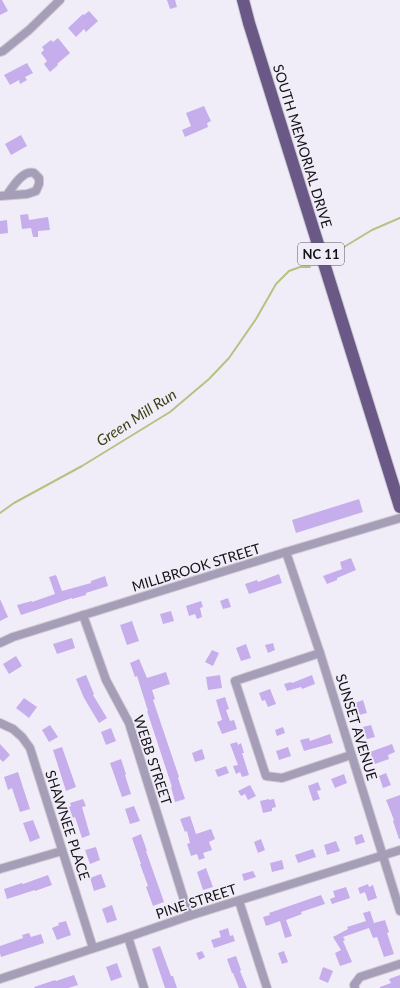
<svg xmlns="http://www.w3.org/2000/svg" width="400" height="988" font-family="Lato,sans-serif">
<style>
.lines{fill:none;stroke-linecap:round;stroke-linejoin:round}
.stream{stroke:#b4c382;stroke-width:2}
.building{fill:#c5aeeb}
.street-casing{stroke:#cecad4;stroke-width:10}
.primary-casing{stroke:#cecad4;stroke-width:14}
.street{stroke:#a69db7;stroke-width:8}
.primary{stroke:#6a5887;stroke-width:12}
.labels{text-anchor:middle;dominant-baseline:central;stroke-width:3.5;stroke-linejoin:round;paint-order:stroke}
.shield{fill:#f1edf8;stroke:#56545a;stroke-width:1}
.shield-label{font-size:13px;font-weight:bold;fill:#141216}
.street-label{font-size:14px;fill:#141216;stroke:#f1edf8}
.water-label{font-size:15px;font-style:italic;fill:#394212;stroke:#f1edf8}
</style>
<rect width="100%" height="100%" fill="#f1edf8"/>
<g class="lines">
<g class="stream">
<path d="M334,253L372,230L400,218"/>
<path d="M0,513L14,503L82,466L170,412L209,379L229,358L256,319L276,284L289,271L300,267H310"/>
</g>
</g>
<g class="building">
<path d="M0,0H2L8,11L0,15Z"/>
<path d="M167,0H175L177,7L170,9Z"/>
<path d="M89,11L98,21L86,32L84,29L76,37L68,28L83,14L84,15Z"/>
<path d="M58,38L70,53L57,64L58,65L50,72L44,64L47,61L41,53L44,50L42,47L51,40L53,42Z"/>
<path d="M27,63L33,73L25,77L27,80L20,84L19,80L10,85L4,75Z"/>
<path d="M204,106L211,121L207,123L208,127L185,137L182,130L191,126L186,113Z"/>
<path d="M21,135L27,146L11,155L5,144Z"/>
<path d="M28,214L29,220L48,217L50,230L38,231V237H33L31,228L22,229L20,215Z"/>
<path d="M7,220L8,233L0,234V221Z"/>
<path d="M359,499L363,512L296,533L292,520Z"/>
<path d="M351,558L356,570L337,578V580L327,584L323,576L342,569L340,562Z"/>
<path d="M279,574L282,583L249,594L245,584L257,580L258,582Z"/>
<path d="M56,575L62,591L91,583V581L105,576L108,586L86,593V595L72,599V598L21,615L17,605L32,601V602L55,594L49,577Z"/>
<path d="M228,598L231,607L223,609L220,601Z"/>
<path d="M0,599L8,617L0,621Z"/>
<path d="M201,601L203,607L200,608L202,617L197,619L195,614L189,616L186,606Z"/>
<path d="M171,611L174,621L163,624L160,614Z"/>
<path d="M132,621L139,641L127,645L120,625Z"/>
<path d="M72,638L75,648L57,654L53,644Z"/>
<path d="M273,643L275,650L268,653L265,645Z"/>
<path d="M246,644L251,658L241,661L236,648Z"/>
<path d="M212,650L219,653L213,666L205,662Z"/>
<path d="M16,656L22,666L9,674L3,664Z"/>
<path d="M139,659L147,678L166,672L170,684L152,690L155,699L153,700L179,777L178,778L185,799L175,802L171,787H172L147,711H148L137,676L135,677L130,663Z"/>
<path d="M86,675L94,694L93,695L107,718L99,723L84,698L76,679Z"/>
<path d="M220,675L222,688L208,690L206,677Z"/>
<path d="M312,675L315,684L302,689L301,687L287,691L284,684L291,682L292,683Z"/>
<path d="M270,689L276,704L268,707L265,700L262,701L259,693Z"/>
<path d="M225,697L229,709L226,710L230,721L234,720L237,729L222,734L217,722L222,720L216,700Z"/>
<path d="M24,698L37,707L29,718L16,708Z"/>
<path d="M363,700L367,713L359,715L355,703Z"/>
<path d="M50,725L58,737L49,742L42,730Z"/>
<path d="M371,725L375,737L367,739L363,727Z"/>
<path d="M283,727L285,733L277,736L275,730Z"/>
<path d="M111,728L116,741L106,745L101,732Z"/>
<path d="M330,734L333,743L304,751L300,740L309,738L310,741Z"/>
<path d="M237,742L238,745L241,743L244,753H242L249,775L242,777L240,772L236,774L233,766L238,765L230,744Z"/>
<path d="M0,744L10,755L3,762L0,759Z"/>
<path d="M392,744L395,752L388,755L389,759L375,764L370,752Z"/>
<path d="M62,747L76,787L66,791L53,750Z"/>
<path d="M288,747L291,756L279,760L276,751Z"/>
<path d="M202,749L205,759L195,762L192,753Z"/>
<path d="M121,759L126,774L125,775L131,794L122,797L110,763Z"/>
<path d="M226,766L229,773L218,777L215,770Z"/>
<path d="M18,772L30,809L20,812L12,788L8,790L4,777Z"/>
<path d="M386,773L391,785L383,788L379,776Z"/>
<path d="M344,774L347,783L335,788L331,779Z"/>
<path d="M318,782L321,790L317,791L320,799L313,801L308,786Z"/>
<path d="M250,785L256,796L248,800L245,794L241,796L238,791Z"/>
<path d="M400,795V839H399L393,821L394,820L386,800Z"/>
<path d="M83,799L86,806L82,807L90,835L82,838L75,817L73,818L69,807L71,806L70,803Z"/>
<path d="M269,799V800L274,799L276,807L272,808V811L263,813L260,801Z"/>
<path d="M134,806L140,821L130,824L125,809Z"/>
<path d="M190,816L196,834L211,829L215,839L209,842L212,850L203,853L205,858L199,860L197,854L191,856L187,844L190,843L187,831L185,832L180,819Z"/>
<path d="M33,820L40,838L30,842L23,823Z"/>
<path d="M141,834L147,851H146L164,902L153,906L146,887L148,886L140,864H141L132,838Z"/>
<path d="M362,834L365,842L356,845L354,837Z"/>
<path d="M261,839L265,850L258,853L254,842Z"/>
<path d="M336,841L340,851L327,855L324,845Z"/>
<path d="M96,847L100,860L90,864L85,850Z"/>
<path d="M313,849L316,857L298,863L295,855Z"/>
<path d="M282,860L284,869L272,872L270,863Z"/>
<path d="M206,868L213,887L203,890L197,872Z"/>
<path d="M253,871L256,877L244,881L242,874Z"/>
<path d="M101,874L106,887L94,891L90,878Z"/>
<path d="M48,875L52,885L35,891V890L7,899L4,889L22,883L23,884Z"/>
<path d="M368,884L369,887L373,885L377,898L368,901L365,892L360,894L358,888Z"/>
<path d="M346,887L350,898L332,904L330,899L335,897L333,891Z"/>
<path d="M321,895L325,904L301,912L302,914L286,920L292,936L285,938L280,921L266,926L263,917L270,915L269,913Z"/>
<path d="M112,905L117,920L107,923L102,909Z"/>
<path d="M370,911L374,923L385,920L389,932L387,933L394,954L384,957L377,937L373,938L369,928L343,937L345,940L343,941L352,962L340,966L335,953L341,950L333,937L348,929L347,927L366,921L363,913Z"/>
<path d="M66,921L71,935L57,940L52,928L59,925L58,923Z"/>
<path d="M228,928L230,936L233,935L235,941L214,948L211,940L221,937L219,931Z"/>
<path d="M29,933L31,937L41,934L44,943L1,957L0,953V946L23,938L22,935Z"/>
<path d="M160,946L171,976H173L177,988H165L152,949Z"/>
<path d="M202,951L205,957L199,960L196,953Z"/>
<path d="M284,951L288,962L282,964L278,953Z"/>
<path d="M236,956L241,970L240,971L247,988H239L233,973H232L227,959Z"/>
<path d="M117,963L122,977L111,981L106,967Z"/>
<path d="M323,967L333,971L328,983L319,979Z"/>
<path d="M74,975L78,985L68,988H35L34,987L55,980L56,981Z"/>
<path d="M400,975V988H380V987L391,983L389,979Z"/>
</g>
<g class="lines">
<defs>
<g id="street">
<path d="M0,52L3,51L29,30L60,0"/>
<path d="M0,196L27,194L36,191L39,184V178C38,177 35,174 34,173C23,169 12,188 7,195"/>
<path d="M286,552L320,653L400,911"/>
<path d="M83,615L106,680L129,723L189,916"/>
<path d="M0,643L13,637L286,552L400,518"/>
<path d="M320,653L235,681L266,776L282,778L351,755"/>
<path d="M0,723L13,729L22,737L30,748L93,948"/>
<path d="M0,869L62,851"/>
<path d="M239,901L267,988"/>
<path d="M128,937L144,988"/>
<path d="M0,979L128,937L189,916L400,850"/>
<path d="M355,988L354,985L360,977L400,964"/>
</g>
<path id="primary" d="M243,0L249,23L400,507"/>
</defs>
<use href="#street" class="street-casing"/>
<use href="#primary" class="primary-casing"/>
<use href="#street" class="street"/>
<use href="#primary" class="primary"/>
</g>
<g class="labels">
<rect class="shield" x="298" y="243" width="46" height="22" rx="3"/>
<g class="shield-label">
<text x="321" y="254">NC 11</text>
</g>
<g class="street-label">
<text transform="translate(303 146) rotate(73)">SOUTH MEMORIAL DRIVE</text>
<text transform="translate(196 567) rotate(-17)">MILLBROOK STREET</text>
<text transform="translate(357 727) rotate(73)">SUNSET AVENUE</text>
<text transform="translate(153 760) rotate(72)">WEBB STREET</text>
<text transform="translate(68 825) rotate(72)">SHAWNEE PLACE</text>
<text transform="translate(196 901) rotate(-18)">PINE STREET</text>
</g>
<g class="water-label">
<text transform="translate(136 417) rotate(-33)">Green Mill Run</text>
</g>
</g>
</svg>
